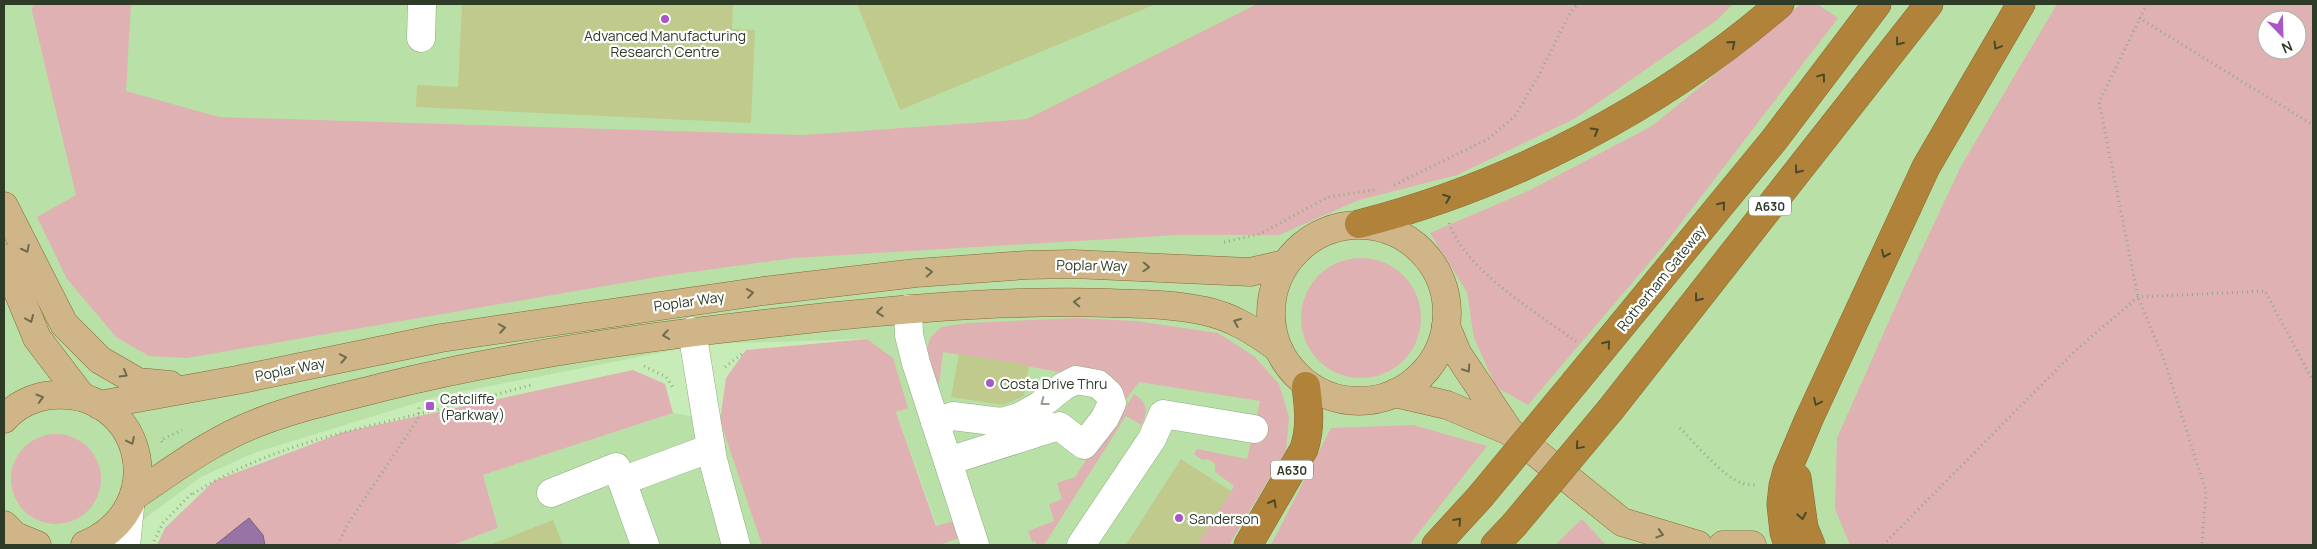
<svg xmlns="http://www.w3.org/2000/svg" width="2317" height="549" font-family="Manrope,sans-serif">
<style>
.built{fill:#b9e1a7}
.green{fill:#dfb1b2;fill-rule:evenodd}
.water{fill:#9774a5;stroke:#78637f}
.building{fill:#bfca8c}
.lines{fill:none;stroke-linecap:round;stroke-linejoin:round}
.minor-casing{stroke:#8cad7c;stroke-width:29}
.major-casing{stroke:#836a33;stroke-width:29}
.highway-casing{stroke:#836a33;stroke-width:29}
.path{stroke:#90ac83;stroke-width:3;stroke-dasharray:1 4;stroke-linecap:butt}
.minor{stroke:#fff;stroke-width:28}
.major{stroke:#d0b589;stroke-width:28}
.highway{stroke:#b1833a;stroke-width:28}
.highway-bridge-casing{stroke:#836a33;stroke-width:29;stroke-linecap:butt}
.highway-bridge{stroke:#b1833a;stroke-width:28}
.oneway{stroke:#484a2b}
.oneway2{stroke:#6f6c4e}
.oneway3{stroke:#969e93}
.poi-dot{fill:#a957c7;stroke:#fff;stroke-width:2}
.labels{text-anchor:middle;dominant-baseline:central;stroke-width:4.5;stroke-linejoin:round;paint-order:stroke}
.shield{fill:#fff;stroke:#6d7668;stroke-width:1}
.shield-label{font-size:12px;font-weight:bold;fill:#2e3c27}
.poi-label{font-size:14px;fill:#2e3c27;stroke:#fff;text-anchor:start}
.street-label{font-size:14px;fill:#2e3c27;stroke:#fff}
</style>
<rect width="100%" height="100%" fill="#c8ecb8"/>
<g class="built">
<path d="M4,4H2073L2313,545H939L953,521L937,526L896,411L864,339L705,344L439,396L254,453L201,477L152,513L113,545H4Z"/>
<path d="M673,413L720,421L762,545H453L498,528L483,475Z"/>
</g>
<g class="green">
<path d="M33,4H131L126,91L219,117L803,135L1027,119L1257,4H1733L1717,20L1576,118L1457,175L1359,200L1279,235H1177L794,258L663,276L187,358L149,356L116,337L67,279L37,217L76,195L32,11Z"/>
<path d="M1801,4H1817L1838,18L1661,249L1528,405L1496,387L1474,338L1467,292L1430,233L1530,190L1652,126Z"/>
<path d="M2057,4H2313V545H1850L1835,509L1837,438L1901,294L1961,166ZM2267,20H2297V50H2267Z"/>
<circle cx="1361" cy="318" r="60"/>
<path d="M1077,318L1136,321L1218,333L1254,356L1279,384L1289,417L1286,451L1229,545H1197L1234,486L1215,472V464L1208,459L1202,460L1194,454L1197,449L1247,459L1260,401L1139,382L1124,402L1113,381L943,352L939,384L934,383L927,350L930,338L941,327L968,323Z"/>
<path d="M867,339L893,358L908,408L896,412L936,526L953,521L959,538L939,545H762L720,421L726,378L746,350Z"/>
<path d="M633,370L665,384L673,413L483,475L498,528L453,545H157L165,528L214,481L344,432Z"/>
<path d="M1134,394C1147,402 1149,412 1141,425L1126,416L1044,545H1037L1035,541L1032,542L1028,531L1054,521L1049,504L1062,499L1057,483L1075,477L1098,442L1102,444Z"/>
<path d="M1413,425L1487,446L1409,545H1271L1331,428Z"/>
<circle cx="56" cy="479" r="45"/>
<path d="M1582,519L1606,545H1555Z"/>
</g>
<path class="water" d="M249,518L263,535L265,545H215Z"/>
<g class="building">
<path d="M462,4H733L732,29L755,30L751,123L416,107L417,85L458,87Z"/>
<path d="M857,4H1156L900,110Z"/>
<path d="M959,354L1029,365L1024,396L1003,405L951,397Z"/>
<path d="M1181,459L1231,491L1197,545H1126Z"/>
<path d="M553,520L563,545H492V544Z"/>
</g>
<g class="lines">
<defs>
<g id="minor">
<path d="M421,38L422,4"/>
<path d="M908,309L909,335L916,363L975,545"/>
<path d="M692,331L713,460L736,545"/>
<path d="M935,422L953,416L1001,422L1019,417L1039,406L1064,386L1076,380L1098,384L1109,394L1112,403L1105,418L1084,445L1059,426L948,461"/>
<path d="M622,481L645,545"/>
<path d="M551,493L616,467L622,481L711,448"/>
<path d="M126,545L130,507"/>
<path d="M1081,545L1152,439L1163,414L1254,429"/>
</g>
<g id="major">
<path d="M4,206L64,324L100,360L138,382L170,385"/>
<circle cx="1359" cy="313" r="88"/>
<path d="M4,258L37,338L82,397"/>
<path d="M1446,326L1457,353L1509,431"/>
<path d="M1395,393L1447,405L1509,431L1622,522L1698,545"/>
<path d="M99,405L237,380L441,338L763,291L916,273L1027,265L1073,264L1250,272L1285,264"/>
<path d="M4,419C16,405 35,396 54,395C145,390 171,509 85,545"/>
<path d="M134,496C173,470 212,440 257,423C297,407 341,398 383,387C531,350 684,332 836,316C927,307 1018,300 1110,303C1140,304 1174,304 1205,311C1233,317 1254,331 1278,348"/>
<path d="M4,525L15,536L37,545"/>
<path d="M1723,545H1752"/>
</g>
<g id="highway">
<path d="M1359,224C1512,185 1661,107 1780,4"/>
<path d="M1576,381L1774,140L1877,4"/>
<path d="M1611,409L1929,4"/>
<path d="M1797,478L1804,528L1811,545"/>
<path d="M1248,545L1304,449C1311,427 1309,409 1306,386"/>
<path d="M1436,545L1480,497"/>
<path d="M1495,545L1514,525"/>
<path d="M1788,545L1784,532L1781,504L1783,486L1787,471L1809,419L1926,167L2021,4"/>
</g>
</defs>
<use href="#minor" class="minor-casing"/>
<use href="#major" class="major-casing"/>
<use href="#highway" class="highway-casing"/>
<g class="path">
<path d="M2147,4L2099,102L2138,297L2163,357L2206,491L2202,545"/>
<path d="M2139,18L2313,125"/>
<path d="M1394,185L1488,139L1515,116L1539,75L1571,11L1578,4"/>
<path d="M1449,223C1467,272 1536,312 1577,342"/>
<path d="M1224,242L1260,234L1328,197L1375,190"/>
<path d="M644,366L666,377L674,389"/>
<path d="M725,367L742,354"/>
<path d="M1680,428C1694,442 1724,478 1742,483C1747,485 1753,485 1758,485"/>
<path d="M162,442L161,440L182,430"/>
<path d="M193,494C261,450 342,432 419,414C457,405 494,395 531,385"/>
<path d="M154,541L163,523L193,492"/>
<path d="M338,545L347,525L418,419L419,405"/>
<path d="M1883,545L2075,351L2138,297L2265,291L2313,381"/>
</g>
<use href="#minor" class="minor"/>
<use href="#major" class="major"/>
<use href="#highway" class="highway"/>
<defs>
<g id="highway-bridge">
<path d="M1480,497L1576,381"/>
<path d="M1514,525L1611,409"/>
</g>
</defs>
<use href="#highway-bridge" class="highway-bridge-casing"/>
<use href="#highway-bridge" class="highway-bridge"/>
</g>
<defs><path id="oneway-chevron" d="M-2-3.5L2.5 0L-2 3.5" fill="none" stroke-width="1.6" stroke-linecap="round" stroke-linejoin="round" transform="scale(1.25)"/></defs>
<g class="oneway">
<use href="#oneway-chevron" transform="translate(1899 42) rotate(128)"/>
<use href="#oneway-chevron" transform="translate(1732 44) rotate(-39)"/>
<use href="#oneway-chevron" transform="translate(1997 46) rotate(121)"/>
<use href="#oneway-chevron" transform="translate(1822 77) rotate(-53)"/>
<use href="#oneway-chevron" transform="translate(1595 131) rotate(-30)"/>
<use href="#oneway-chevron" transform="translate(1798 170) rotate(128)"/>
<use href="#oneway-chevron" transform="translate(1447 198) rotate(-21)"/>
<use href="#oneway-chevron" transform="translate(1722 205) rotate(-51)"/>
<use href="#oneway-chevron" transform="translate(1885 254) rotate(114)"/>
<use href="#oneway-chevron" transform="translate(1698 298) rotate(128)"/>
<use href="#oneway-chevron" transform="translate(1607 344) rotate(-51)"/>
<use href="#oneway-chevron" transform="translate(1817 402) rotate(115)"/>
<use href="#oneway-chevron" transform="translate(1579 446) rotate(130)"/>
<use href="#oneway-chevron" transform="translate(1273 503) rotate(-60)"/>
<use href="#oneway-chevron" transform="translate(1802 516) rotate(79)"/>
<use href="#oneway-chevron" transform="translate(1458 521) rotate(-48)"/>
</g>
<g class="oneway2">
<use href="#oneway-chevron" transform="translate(26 249) rotate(63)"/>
<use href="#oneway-chevron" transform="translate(1146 267) rotate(2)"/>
<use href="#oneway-chevron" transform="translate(929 272) rotate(-4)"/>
<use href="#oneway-chevron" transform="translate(750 293) rotate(-8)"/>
<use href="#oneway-chevron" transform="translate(1077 302) rotate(-178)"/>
<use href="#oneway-chevron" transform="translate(880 312) rotate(174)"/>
<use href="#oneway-chevron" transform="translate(30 319) rotate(67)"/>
<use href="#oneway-chevron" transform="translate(1237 322) rotate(-157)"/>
<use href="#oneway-chevron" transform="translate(502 328) rotate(-9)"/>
<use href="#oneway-chevron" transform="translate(666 335) rotate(171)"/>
<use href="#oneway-chevron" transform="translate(343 358) rotate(-11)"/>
<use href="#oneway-chevron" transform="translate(1467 369) rotate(57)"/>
<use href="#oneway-chevron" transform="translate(124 374) rotate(30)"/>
<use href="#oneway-chevron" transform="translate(40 398) rotate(-16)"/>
<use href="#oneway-chevron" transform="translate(131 441) rotate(65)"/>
<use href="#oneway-chevron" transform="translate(1660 534) rotate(16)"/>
</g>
<use class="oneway3" href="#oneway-chevron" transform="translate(1044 402) rotate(143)"/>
<g class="poi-dot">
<circle cx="665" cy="19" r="5"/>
<circle cx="990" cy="383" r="5"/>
<rect x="425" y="401" width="10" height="10" rx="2.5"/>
<circle cx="1179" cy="518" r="5"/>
</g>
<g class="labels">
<g class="shield">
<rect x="1749" y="196.5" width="42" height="19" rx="4"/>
<rect x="1271" y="460.5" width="42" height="19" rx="4"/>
</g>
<g class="shield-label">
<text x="1770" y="206">A630</text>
<text x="1292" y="470">A630</text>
</g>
<g class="poi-label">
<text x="665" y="35" text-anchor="middle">Advanced Manufacturing<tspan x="665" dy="16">Research Centre</tspan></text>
<text x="1000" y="383">Costa Drive Thru</text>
<text x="440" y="398">Catcliffe<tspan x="440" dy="16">(Parkway)</tspan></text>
<text x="1189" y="518">Sanderson</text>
</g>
<g class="street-label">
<text transform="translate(1092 265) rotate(1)">Poplar Way</text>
<text transform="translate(1661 278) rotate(-51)">Rotherham Gateway</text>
<text transform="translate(689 301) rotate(-8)">Poplar Way</text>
<text transform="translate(290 369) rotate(-11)">Poplar Way</text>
</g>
</g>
<rect width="2317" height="549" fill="none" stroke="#2e3c27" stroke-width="10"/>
<g transform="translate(2282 35) rotate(157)"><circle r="24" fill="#ffffff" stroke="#abb1a9"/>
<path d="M0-4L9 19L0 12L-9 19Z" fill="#a957c7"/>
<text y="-8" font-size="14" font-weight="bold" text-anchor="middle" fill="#2e3c27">N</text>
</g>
</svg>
